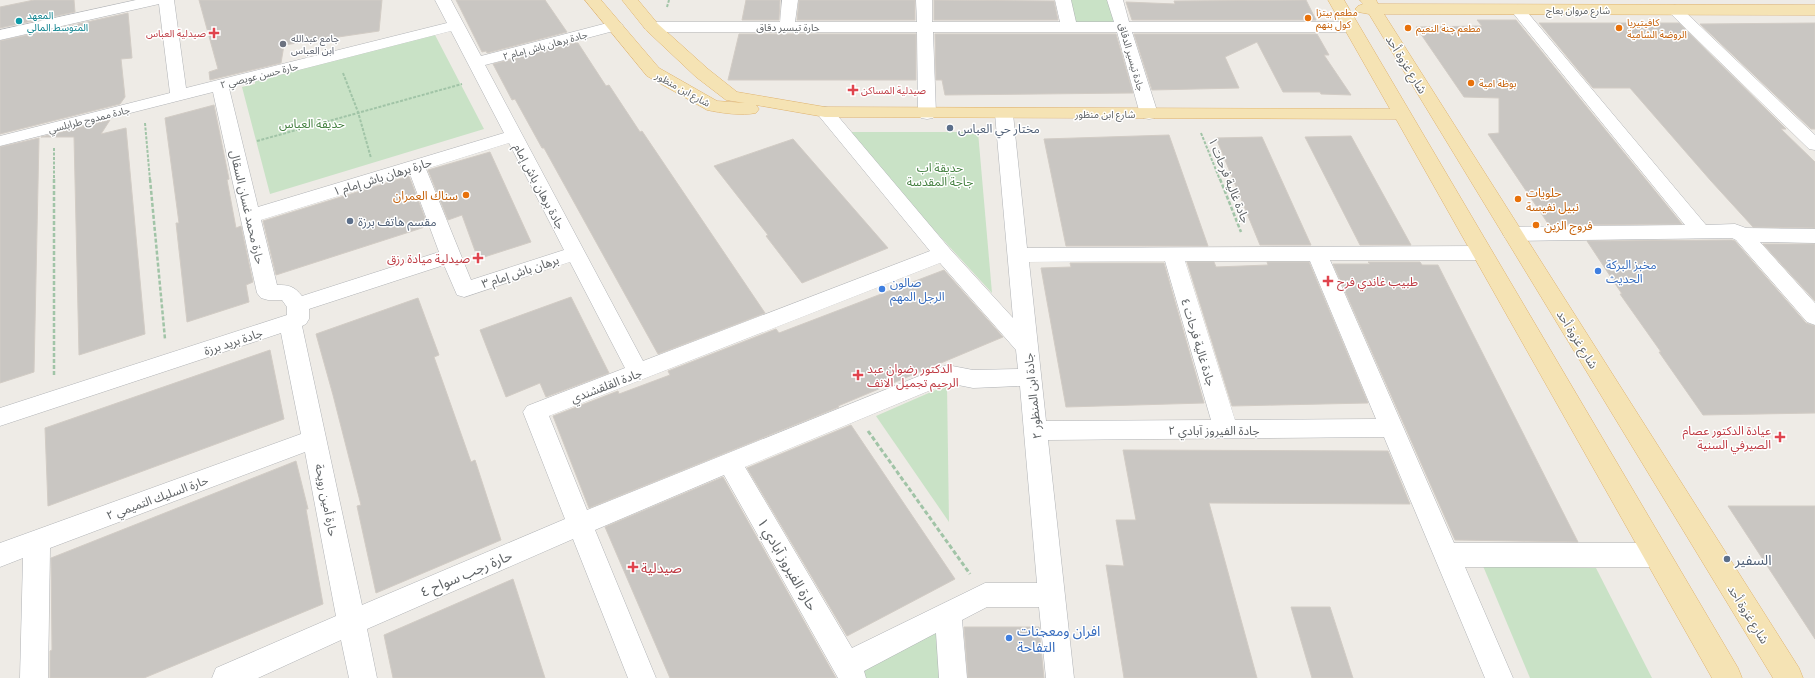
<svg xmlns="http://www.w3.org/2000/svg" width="1815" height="678" font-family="'Exo 2','Noto Sans Arabic',sans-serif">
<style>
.green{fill:#c9e2c6}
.building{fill:#c9c6c2;stroke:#d2ccc5}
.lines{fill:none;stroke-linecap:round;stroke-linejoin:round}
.minor-casing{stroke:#b1b3b6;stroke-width:1}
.major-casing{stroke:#dfb26d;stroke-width:1}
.path-far2{stroke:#a1c4a7;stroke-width:2;stroke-dasharray:3 1.5;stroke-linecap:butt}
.path-far1{stroke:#a1c4a7;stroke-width:2.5;stroke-dasharray:4 2;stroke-linecap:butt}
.path{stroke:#a1c4a7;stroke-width:3;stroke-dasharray:4.5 2.5;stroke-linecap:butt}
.minor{fill:#fff;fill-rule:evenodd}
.major{fill:#f5e3b4;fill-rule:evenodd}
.food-dot{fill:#e8710a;stroke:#fff;stroke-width:1.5}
.culture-dot{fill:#0f9aa8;stroke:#fff;stroke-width:1.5}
.health-dot{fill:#e0444e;stroke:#fff;stroke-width:1.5}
.worship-dot{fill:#6b7280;stroke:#fff;stroke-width:1.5}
.service-dot{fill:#5c6f8a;stroke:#fff;stroke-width:1.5}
.shop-dot{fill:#3f7fe0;stroke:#fff;stroke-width:1.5}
.labels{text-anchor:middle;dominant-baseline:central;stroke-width:3;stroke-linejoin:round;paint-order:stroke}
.far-street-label{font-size:10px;fill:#5d6164;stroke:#fff}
.far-food-label{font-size:10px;fill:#c56008;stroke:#fff;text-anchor:start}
.far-culture-label{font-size:10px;fill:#0d838f;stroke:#fff;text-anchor:start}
.far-health-label{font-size:10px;fill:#be3a42;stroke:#fff;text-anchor:end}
.far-worship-label{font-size:10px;fill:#5b616d;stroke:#fff;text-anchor:start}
.street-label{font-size:12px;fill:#5d6164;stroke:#fff}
.park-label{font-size:12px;fill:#458041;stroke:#fff}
.service-label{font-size:12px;fill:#4e5e75;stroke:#fff;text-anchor:start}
.food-label{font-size:12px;fill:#c56008;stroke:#fff;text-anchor:start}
.health-label{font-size:12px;fill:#be3a42;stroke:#fff;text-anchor:end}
.shop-label{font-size:12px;fill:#366cbe;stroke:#fff;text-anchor:start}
.near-service-label{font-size:14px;fill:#4e5e75;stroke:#fff;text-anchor:start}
.near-street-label{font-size:14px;fill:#5d6164;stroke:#fff}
.near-health-label{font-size:14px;fill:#be3a42;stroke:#fff;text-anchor:start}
.near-shop-label{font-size:14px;fill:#366cbe;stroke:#fff;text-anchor:start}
</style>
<rect width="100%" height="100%" fill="#eeebe6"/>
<g class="green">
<path d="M1063,0H1115L1123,27H1069Z"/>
<path d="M434,33L484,129L270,194L242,87L255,84V81Z"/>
<path d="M844,132H978L992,293Z"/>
<path d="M947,385L949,522L876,416Z"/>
<path d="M1483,566L1596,568L1652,678H1530Z"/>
<path d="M939,623L944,678H859L852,665Z"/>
</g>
<g class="building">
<path d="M34,0H74L75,12L0,28V7Z"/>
<path d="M199,0H382L379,31L284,45L281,63L210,80L209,72L218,69Z"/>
<path d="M456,0H545L567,32L487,53L486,51L482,52Z"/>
<path d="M746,0H780L779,20H742Z"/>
<path d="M799,0H915V20H797Z"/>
<path d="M934,0L1054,1L1058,20H934Z"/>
<path d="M1306,0L1316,20H1132L1126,2L1175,4L1174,1Z"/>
<path d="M128,13L132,58L121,59L125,97L120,104L0,134V41Z"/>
<path d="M1477,20H1516L1682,224L1549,225L1488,134L1499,133V98L1464,97L1416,27L1482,26Z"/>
<path d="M1539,23H1679L1786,129H1781L1815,162V228L1753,227L1711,181L1630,88H1593Z"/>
<path d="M1815,23V129H1811L1700,24Z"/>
<path d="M739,34H916V80H728Z"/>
<path d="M935,34H1116L1133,93L945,95L942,80H936Z"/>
<path d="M1134,34H1317L1329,55H1324L1351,95L1321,94L1320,92H1283L1257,42L1225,57L1239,88L1152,90Z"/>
<path d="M574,43H578L606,86L609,85L640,132L642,131L765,313L658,354L544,148H542L515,99L512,100L493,64Z"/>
<path d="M214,105L229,179L227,180L236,228L241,226L253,282L246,285L249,302L187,322L176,223H179L165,118Z"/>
<path d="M110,120L101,134L126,128L145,334L79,355L74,137H41Z"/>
<path d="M1169,135L1208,246H1066L1044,139Z"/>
<path d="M1351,136L1411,245H1360L1305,137Z"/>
<path d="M1262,137L1311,245H1260L1216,138Z"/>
<path d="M39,138L34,372L0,383V147Z"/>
<path d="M793,139L888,248L802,283L766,236L768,235L714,166Z"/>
<path d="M490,152L531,242L478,259L462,215L448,220L428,170Z"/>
<path d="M409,176L428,226L276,275L263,221Z"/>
<path d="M1732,240L1735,241L1806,323L1815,326V413L1703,415L1659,352H1661L1620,294H1622L1587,241Z"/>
<path d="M1763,244H1815V301Z"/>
<path d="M1187,262H1214L1216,267L1268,265L1267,262H1309L1368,403L1232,406Z"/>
<path d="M1368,262H1420L1422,265H1438L1578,542L1455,540L1333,264H1370Z"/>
<path d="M1070,263H1164L1204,403L1066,407L1041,268L1071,267Z"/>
<path d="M944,270L1003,337L838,406L839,407L589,508L553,416L618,391L619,394L670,375L668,371L776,329L779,333Z"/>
<path d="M571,297L609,373L546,397L540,383L506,397L480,330Z"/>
<path d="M418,298L439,355L434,357L471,462L475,460L501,540L376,593L357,506L361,505L333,395L316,334Z"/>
<path d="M270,350L284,419L48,506L45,428Z"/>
<path d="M851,425L955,579L847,636L747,468Z"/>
<path d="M1123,450L1388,451L1410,504L1209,503L1257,678H1124L1106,565L1124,566L1116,520H1136Z"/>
<path d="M296,461L308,509H306L323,604L144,678H50V651L52,650L51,558Z"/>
<path d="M723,477L836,678H670L605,527Z"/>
<path d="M1728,506H1815V639Z"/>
<path d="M513,579L545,678H393L384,635Z"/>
<path d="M1291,607H1330L1353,678H1312Z"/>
<path d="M964,627H1039L1044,678H968Z"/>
</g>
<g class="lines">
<defs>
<g id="minor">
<path d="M136,0H174L186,88L447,23L435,0H451L481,56L615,21L621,23L623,26L621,29L485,65L643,361L930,251L819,116L816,112L819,108L825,107L831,108L950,249L1013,318L995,114L998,110L1004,109L1010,110L1013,114L1027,248L1482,246L1489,248L1492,253L1489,258L1482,260H1330L1454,543H1657L1666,547L1670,555L1666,563L1657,567H1465L1513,678H1485L1384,437L1048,440L1074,678H1046L1039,607H987L962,620L967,678H939L936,633L864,671L866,678H838L724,475L595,530L656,678H628L573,539L367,629L377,678H349L341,640L258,678H212L216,668L336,616L305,452L50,548L48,678H20L23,558L0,567V543L301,434L281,333L0,426V408L287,315V307L282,300H268L261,298L257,293L213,92L0,146V136L170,93L159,4L0,40V30ZM451,31L504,133L258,207L229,88ZM509,143L564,250L471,280L426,169ZM410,174L439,252L302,296C294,286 289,285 277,285L261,220ZM1165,261L1211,420L1046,421L1029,262ZM1185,261H1310L1376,419L1235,420ZM570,262L625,368L527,406L523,412L565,519L362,605L302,326L306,324L309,319V309L444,265L457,295L464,297ZM940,263L1016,350L1018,369L973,370L947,365L939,368L587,510L549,416ZM948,383L973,388L1020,386L1037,583H985L852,648L745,467Z"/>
<path d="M782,0H798L795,22H917L916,0H932V22H1060L1055,0H1071L1076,22H1114L1107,0H1123L1129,22H1351L1357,24L1359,27L1357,30L1351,32H1132L1158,114L1155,118L1149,119L1143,118L1140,114L1117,32H933L936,114L933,118L927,119L921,118L918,114L917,32H652L646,30L644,27L646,24L652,22H780Z"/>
<path d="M1518,5L1523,7L1706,225L1735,224L1746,228L1815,229V243L1760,242L1815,303V325L1807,322L1736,240L1732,238L1513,241L1506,239L1503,234L1506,229L1513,227L1685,225L1513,13L1510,10L1513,7Z"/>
<path d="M1675,5L1680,7L1815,135V150L1809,149L1670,13L1667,10L1670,7Z"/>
</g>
<g id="major">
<path d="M585,0H601L659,68L717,101L745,103L726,100L696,77L646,30L622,0H638L658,24L708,69L737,92L825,107L1390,109L1328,0H1344L1738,668L1742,678H1712L1396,119L825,117L756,105L759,109L756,113C742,116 721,113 707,110L647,76Z"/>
<path d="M1360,0H1376L1378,4L1815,5V15L1384,14L1799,668L1803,678H1773L1369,14L1358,12L1355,9L1358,6L1363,4Z"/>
</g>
</defs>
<use href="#minor" class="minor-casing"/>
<use href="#major" class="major-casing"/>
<g class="path-far2">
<path d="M667,7L669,0"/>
<path d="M343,73L358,112L371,158"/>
<path d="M145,123L150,180"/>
<path d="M1201,133L1220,180"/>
<path d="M257,141L462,84"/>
<path d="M54,148V180"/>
</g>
<g class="path-far1">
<path d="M54,179V377"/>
<path d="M150,179L165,339"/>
<path d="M1220,179L1241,232"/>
</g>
<path class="path" d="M868,431L970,574"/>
<use href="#minor" class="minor"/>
<use href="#major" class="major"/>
</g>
<g class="food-dot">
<circle cx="1308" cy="18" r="4"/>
<circle cx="1408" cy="28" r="4"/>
<circle cx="1619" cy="28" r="4"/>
<circle cx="1471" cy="83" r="4"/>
<circle cx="466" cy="195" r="4"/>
<circle cx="1518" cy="199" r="4"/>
<circle cx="1536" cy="225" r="4"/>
</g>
<circle class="culture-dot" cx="19" cy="21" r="4"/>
<g class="health-dot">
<path d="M212 27h4v4h4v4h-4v4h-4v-4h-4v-4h4z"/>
<path d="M851 84h4v4h4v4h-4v4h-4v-4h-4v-4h4z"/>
<path d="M476 252h4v4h4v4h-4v4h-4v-4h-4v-4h4z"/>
<path d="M1326 275h4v4h4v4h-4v4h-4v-4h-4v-4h4z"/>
<path d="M856 369h4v4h4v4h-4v4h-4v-4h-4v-4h4z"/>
<path d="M1778 431h4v4h4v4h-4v4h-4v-4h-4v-4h4z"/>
<path d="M631 561h4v4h4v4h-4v4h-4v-4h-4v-4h4z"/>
</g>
<circle class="worship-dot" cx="283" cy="44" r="4"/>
<g class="service-dot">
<circle cx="950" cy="128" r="4"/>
<circle cx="350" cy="221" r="4"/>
<circle cx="1727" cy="559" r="4"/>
</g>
<g class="shop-dot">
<circle cx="1598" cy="271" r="4"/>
<circle cx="882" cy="289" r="4"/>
<circle cx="1009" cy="638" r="4"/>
</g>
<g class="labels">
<g class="far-street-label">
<text x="1578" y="10">شارع مروان بعاج</text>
<text x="788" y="27">حارة تيسير دقاق</text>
<text transform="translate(545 45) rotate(-15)">جادة برهان باش إمام ٢</text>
<text transform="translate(1132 57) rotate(74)">جادة تيسير الدقاق</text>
<text transform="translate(259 75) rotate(-14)">حارة حسن عويصي ٢</text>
<text transform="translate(683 89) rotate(29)">شارع ابن منظور</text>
<text x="1105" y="114">شارع ابن منظور</text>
<text transform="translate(89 119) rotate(-14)">جادة ممدوح طرابلسي</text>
</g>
<g class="far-food-label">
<text x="1316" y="12">مطعم بيتزا<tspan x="1316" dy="12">كول بنهم</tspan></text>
<text x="1627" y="22">كافيتيريا<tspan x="1627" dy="12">الروضة الشامية</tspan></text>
<text x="1416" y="28">مطعم جنة النعيم</text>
<text x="1479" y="83">بوظة امية</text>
</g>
<g class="far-culture-label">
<text x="27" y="15">المعهد<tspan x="27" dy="12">المتوسط المالي</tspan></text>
</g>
<g class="far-health-label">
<text x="206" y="33">صيدلية العباس</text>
<text x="861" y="90" text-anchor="start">صيدلية المساكن</text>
</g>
<g class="far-worship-label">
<text x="291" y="38">جامع عبدالله<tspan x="291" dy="12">ابن العباس</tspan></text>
</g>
<g class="street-label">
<text transform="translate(1407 64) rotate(58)">شارع غزوة أحد</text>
<text transform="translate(382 176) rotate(-17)">حارة برهان باش إمام ١</text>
<text transform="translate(1230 180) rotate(68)">جادة غالية فرحات ١</text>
<text transform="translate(540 186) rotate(62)">جادة برهان باش إمام</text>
<text transform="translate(248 207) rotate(77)">حارة محمد غسان السقال</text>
<text transform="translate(520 271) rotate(-18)">برهان باش إمام ٣</text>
<text transform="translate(1578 339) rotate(58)">شارع غزوة أحد</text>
<text transform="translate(233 341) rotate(-18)">جادة بريد برزة</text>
<text transform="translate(1199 342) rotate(73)">جادة غالية فرحات ٤</text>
<text transform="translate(606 385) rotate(-21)">جادة القلقشندي</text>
<text transform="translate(1032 396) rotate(-96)">جادة ابن المنظور ٢</text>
<text x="1214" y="430">جادة الفيروز آبادي ٢</text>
<text transform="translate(157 497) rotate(-20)">حارة السليك التميمي ٢</text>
<text transform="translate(327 500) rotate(79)">حارة أمين رويحة</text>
<text transform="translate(1749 614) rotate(58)">شارع غزوة أحد</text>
</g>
<g class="park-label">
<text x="312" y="123">حديقة العباس</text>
<text x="940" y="167">حديقة اب<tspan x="940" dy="14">جاجة المقدسة</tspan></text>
</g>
<g class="service-label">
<text x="958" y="128">مختار حي العباس</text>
<text x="358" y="221">مقسم هاتف برزة</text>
</g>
<g class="food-label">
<text x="1526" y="192">حلويات<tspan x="1526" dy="14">نبيل نفيسة</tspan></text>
<text x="458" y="195" text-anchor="end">سناك العمران</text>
<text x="1544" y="225">فروج الزين</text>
</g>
<g class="health-label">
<text x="470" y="258">صيدلية ميادة رزق</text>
<text x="1337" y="281" text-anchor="start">طبيب غاندي فرح</text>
<text x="867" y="368" text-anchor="start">الدكتور رضوان عبد<tspan x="867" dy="14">الرحيم تجميل الانف</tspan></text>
<text x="1771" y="430">عيادة الدكتور عصام<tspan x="1771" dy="14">الصيرفي السنية</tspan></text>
</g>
<g class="shop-label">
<text x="1606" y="264">مخبز البركة<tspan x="1606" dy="14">الحديث</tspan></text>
<text x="890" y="282">صالون<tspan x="890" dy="14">الرجل المهم</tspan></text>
</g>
<g class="near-service-label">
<text x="1735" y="559">السفير</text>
</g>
<g class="near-street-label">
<text transform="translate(788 564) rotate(60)">حارة الفيروز آبادي ١</text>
<text transform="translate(466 573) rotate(-23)">حارة رجب سواح ٤</text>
</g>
<g class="near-health-label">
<text x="641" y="567">صيدلية</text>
</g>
<g class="near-shop-label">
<text x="1017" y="630">افران ومعجنات<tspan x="1017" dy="16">التفاحة</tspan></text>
</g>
</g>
</svg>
